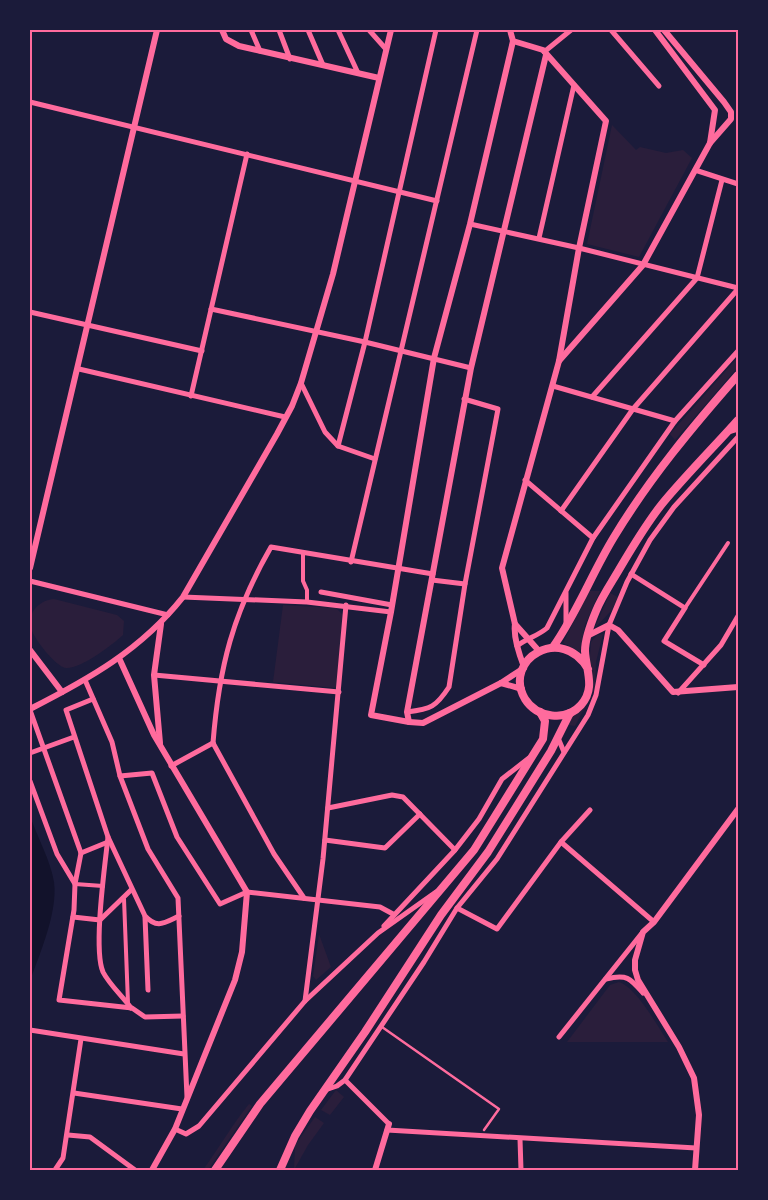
<svg xmlns="http://www.w3.org/2000/svg" width="768" height="1200" font-family="'Exo 2',sans-serif">
<style>
.green{fill:#2a1e3b}
.water{fill:#12122b}
.lines{fill:none;stroke-linecap:round;stroke-linejoin:round}
.service{stroke:#ff6b9d;stroke-width:2.5}
.pedestrian{stroke:#ff6b9d;stroke-width:4}
.minor{stroke:#ff6b9d;stroke-width:5}
.tertiary{stroke:#ff6b9d;stroke-width:6}
.primary{stroke:#ff6b9d;stroke-width:8}
.neatline{fill:none;stroke:#ff6b9d;stroke-width:2}
</style>
<rect width="100%" height="100%" fill="#1b1b3a"/>
<g class="green">
<path d="M612,125L636,150L640,147L666,153L683,150L692,158L639,257L587,244Z"/>
<path d="M738,357V367L675,440L670,434Z"/>
<path d="M589,591H600L585,625L580,652L563,643Z"/>
<path d="M610,593L618,597L612,610L594,629Z"/>
<path d="M54,599L117,615L124,621L123,635C112,645 81,669 66,668C56,667 33,638 31,628C27,613 39,600 54,599Z"/>
<path d="M283,605L336,608L343,615L336,688L273,682Z"/>
<path d="M603,634L596,662L595,688L575,726L568,725L570,718L587,701L591,642L597,635Z"/>
<path d="M319,934L331,967L316,980L313,976Z"/>
<path d="M619,982C637,988 658,1027 668,1042H567L610,985Z"/>
<path d="M336,1090L344,1097L330,1115L321,1110Z"/>
<path d="M249,1104L252,1106L208,1170H203C219,1148 232,1125 249,1104Z"/>
<path d="M315,1117L324,1123L308,1145L294,1170L295,1145Z"/>
</g>
<path class="water" d="M30,816C37,836 51,862 54,882C58,912 40,953 30,981Z"/>
<g class="lines">
<path class="service" d="M382,1027L499,1109L484,1130"/>
<g class="pedestrian">
<path d="M303,554V581L307,590V602"/>
<path d="M685,608L728,543"/>
<path d="M75,884L103,886"/>
<path d="M124,899L128,1003"/>
</g>
<g class="minor">
<path d="M251,30L260,51"/>
<path d="M279,30L290,59"/>
<path d="M308,30L323,65"/>
<path d="M338,30L358,73"/>
<path d="M369,30L385,48L387,46"/>
<path d="M611,30L659,86"/>
<path d="M544,52L571,30"/>
<path d="M30,102L437,201"/>
<path d="M695,170L738,184"/>
<path d="M470,224L579,248L738,288"/>
<path d="M539,238L574,85"/>
<path d="M211,309L365,342L471,368"/>
<path d="M30,312L202,351"/>
<path d="M79,369L285,417"/>
<path d="M301,383L325,432L338,446L375,459"/>
<path d="M553,386L675,421"/>
<path d="M191,396L247,154"/>
<path d="M592,397L697,278L722,180"/>
<path d="M728,432L738,429"/>
<path d="M338,446L365,342L436,30"/>
<path d="M525,480L593,538"/>
<path d="M561,511L633,409L738,289"/>
<path d="M351,562L477,30"/>
<path d="M631,574L685,608L664,641L704,665"/>
<path d="M432,580L465,584"/>
<path d="M30,581L168,615"/>
<path d="M321,592L392,605"/>
<path d="M566,593V624"/>
<path d="M183,597L307,602L391,612"/>
<path d="M517,646C527,638 538,636 547,628L593,538L675,421L738,351"/>
<path d="M154,675L339,692"/>
<path d="M85,680L112,742L120,776L148,849L178,898L187,1097"/>
<path d="M678,693L721,645L738,616"/>
<path d="M93,699L66,710L108,837L145,916C157,929 164,923 179,916"/>
<path d="M30,710L81,853L75,884"/>
<path d="M407,712C431,709 436,707 449,687L465,584L498,409L464,399"/>
<path d="M558,738L564,752"/>
<path d="M213,743C219,667 233,613 271,547L433,574"/>
<path d="M213,743L274,854L304,898"/>
<path d="M30,753L74,737"/>
<path d="M171,766L213,743"/>
<path d="M120,776L152,773L177,837L220,904L247,892L380,907L393,914"/>
<path d="M30,781L57,854L75,884L74,910L59,1000L132,1008L145,1017L183,1016"/>
<path d="M328,808L392,795L403,797L455,850"/>
<path d="M108,837C105,865 93,949 103,972C109,984 123,997 131,1008"/>
<path d="M325,840L385,848L420,814"/>
<path d="M561,842L654,922"/>
<path d="M81,853L108,842"/>
<path d="M457,908L497,929L561,842L590,810"/>
<path d="M73,917L100,920L131,890"/>
<path d="M145,917L148,990"/>
<path d="M384,926L455,850L479,819L502,779L529,758"/>
<path d="M606,979C627,974 630,978 643,993"/>
<path d="M305,1001L323,859L346,605"/>
<path d="M30,1030L184,1054"/>
<path d="M559,1037L642,933"/>
<path d="M345,1080L389,1124"/>
<path d="M325,1090L337,1086L345,1080L424,962L457,908L497,859L588,715L596,695L609,625L627,582L650,540L674,507L738,437"/>
<path d="M74,1093L182,1109"/>
<path d="M175,1129L186,1134L199,1126L305,1001L378,933L436,892"/>
<path d="M387,1130L696,1148"/>
<path d="M68,1135L90,1137L135,1170"/>
<path d="M520,1139L521,1170"/>
<path d="M55,1170L63,1158L81,1039"/>
</g>
<g class="tertiary">
<path d="M222,30L226,39L239,46L379,78"/>
<path d="M510,30L513,41L543,50L606,121L579,248L559,361L502,568L515,624C513,637 519,654 524,667"/>
<path d="M655,30L715,110L710,143"/>
<path d="M513,41L470,224L434,358L391,612L371,715L409,722L423,723L501,683L524,668"/>
<path d="M559,361L643,265L710,143L731,119V112L724,102L664,30"/>
<path d="M30,568L157,30"/>
<path d="M515,624L539,651"/>
<path d="M587,636L609,625L618,630L673,692L738,687"/>
<path d="M30,650L62,692"/>
<path d="M119,658L154,735L247,892L242,952L235,980L175,1129L152,1170"/>
<path d="M501,683L522,689"/>
<path d="M30,709C89,679 141,650 183,597L277,434L292,406L301,383L333,274L391,30"/>
<path d="M409,722L407,712L471,368L546,55"/>
<path d="M160,743L154,675L161,624"/>
<path d="M375,1170L389,1124"/>
<path d="M695,1170L699,1115L694,1078L679,1047L638,980L635,970V960L643,932L654,922L738,809"/>
</g>
<g class="primary">
<path d="M553,647C577,613 592,573 614,537C649,479 693,426 738,375"/>
<path d="M588,669C562,624 502,659 525,699C537,718 566,722 581,705C596,688 586,671 585,651C585,638 591,623 596,611C602,596 612,582 620,568C633,546 646,524 662,504C686,475 713,448 738,420"/>
<path d="M215,1170L260,1104L474,850L543,739L545,721L540,712"/>
<path d="M280,1170L295,1136L310,1111L365,1032L441,915L488,852L551,751L570,713"/>
</g>
</g>
<rect width="768" height="1200" fill="none" stroke="#1b1b3a" stroke-width="62"/>
<rect x="31" y="31" width="706" height="1138" class="neatline"/>
</svg>
